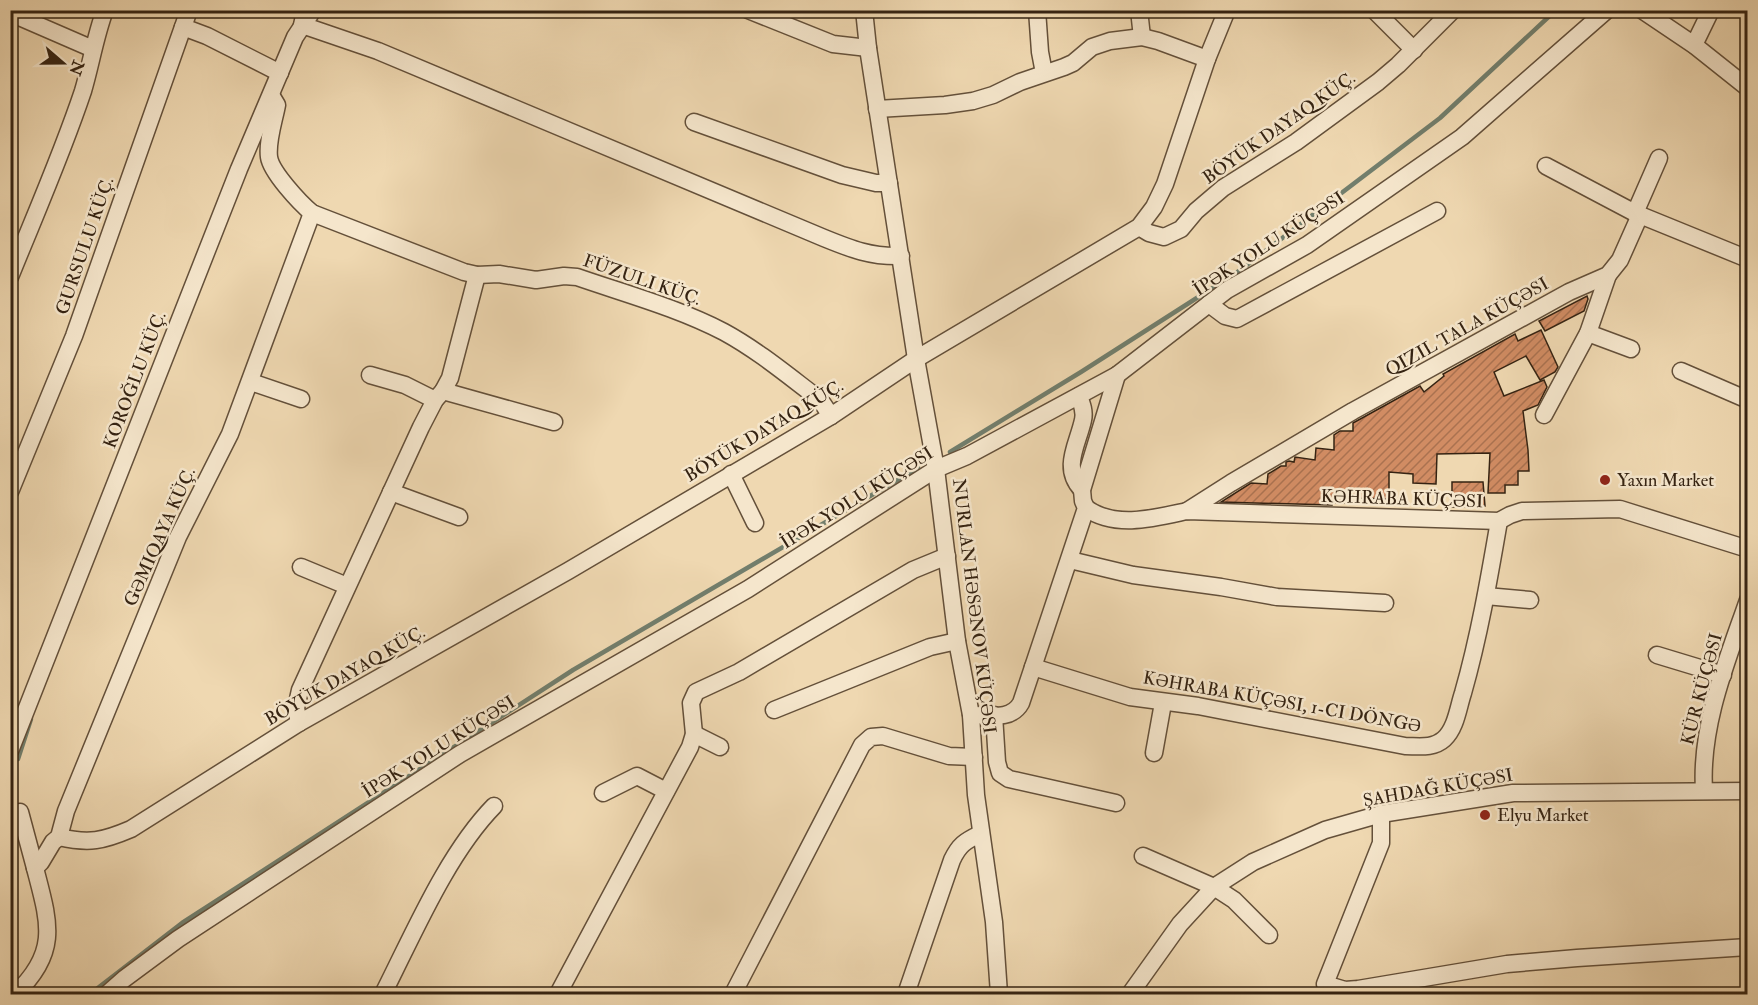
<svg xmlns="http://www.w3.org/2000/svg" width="1758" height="1005" font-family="'IM FELL Double Pica',serif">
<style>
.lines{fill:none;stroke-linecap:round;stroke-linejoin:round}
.stream{stroke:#727e6c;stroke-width:4.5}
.building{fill:url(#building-hatch);stroke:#352312;stroke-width:1.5}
.street-casing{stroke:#64503a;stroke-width:19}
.street{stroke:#f5e6cc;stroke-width:16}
.poi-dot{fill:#8f2418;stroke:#f5e6cc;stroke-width:2}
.labels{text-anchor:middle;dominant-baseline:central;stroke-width:5;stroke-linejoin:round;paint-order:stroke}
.street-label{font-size:18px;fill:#352312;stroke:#f5e6cc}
.poi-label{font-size:18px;fill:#352312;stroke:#f5e6cc;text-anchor:start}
</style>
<defs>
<pattern id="building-hatch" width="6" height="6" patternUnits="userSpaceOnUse" patternTransform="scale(1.5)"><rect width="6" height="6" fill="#d18c63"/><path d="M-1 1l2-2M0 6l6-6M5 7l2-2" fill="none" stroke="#aa7250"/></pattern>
</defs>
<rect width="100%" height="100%" fill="#efd8b1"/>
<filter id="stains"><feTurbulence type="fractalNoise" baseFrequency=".00333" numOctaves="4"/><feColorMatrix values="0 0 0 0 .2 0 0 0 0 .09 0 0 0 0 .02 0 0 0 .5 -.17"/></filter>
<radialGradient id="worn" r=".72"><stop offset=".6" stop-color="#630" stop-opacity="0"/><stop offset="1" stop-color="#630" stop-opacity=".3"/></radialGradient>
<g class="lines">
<g class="stream">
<path d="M950,452L1081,372L1239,271L1440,118L1556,10"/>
<path d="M18,759L31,719"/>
<path d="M90,994L182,923L573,670L918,468"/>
</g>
</g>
<g class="building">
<path d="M1587,296L1588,299L1584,311L1545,331L1539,321Z"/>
<path d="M1541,330L1558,367L1555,372L1540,380L1526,356L1494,372L1504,396L1544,380L1547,387L1538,405L1523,411L1528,450L1529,471H1518V485H1505V493H1488L1490,453L1437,454L1436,484L1413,483V474L1389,472V499L1352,498V503H1332V505L1221,502L1251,483L1267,484L1268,474L1281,466H1286V462L1289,461L1294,462L1295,457L1315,460L1316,448L1334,450V435L1340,431H1353V423L1420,386L1424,392L1444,376L1443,374L1515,334L1518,341Z"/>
<path d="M1452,482H1483L1485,506L1452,507Z"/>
</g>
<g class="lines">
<defs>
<g id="street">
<path d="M748,10L833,44L868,48"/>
<path d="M864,10L868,48L916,359L936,469L957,641L971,715L976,795L994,922L999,994"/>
<path d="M1037,10L1040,52L1044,73"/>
<path d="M1139,10L1142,37"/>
<path d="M1374,10L1414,50"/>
<path d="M1642,10L1694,45L1748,88"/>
<path d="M10,13L93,49"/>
<path d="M304,16L302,25L378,51L824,238C851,249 871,257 901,256"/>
<path d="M183,27L207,36L280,73"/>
<path d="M1694,45L1711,10"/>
<path d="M271,95L277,105C274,121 267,141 269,157C271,172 300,203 312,213L464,272L477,275L499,274L536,280L564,276L577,277C626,294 678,308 724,332C757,350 786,374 815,396L823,404L831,416"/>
<path d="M877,109L945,105L973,101L993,95L1020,82L1064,67L1073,63L1092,47L1110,41L1142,37L1158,41L1207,59"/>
<path d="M694,122L842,175L876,183H889"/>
<path d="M1546,166L1635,213L1748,259"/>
<path d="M1635,213L1659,158"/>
<path d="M1139,227L1149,233L1164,237L1181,229L1196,211L1223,188L1296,142L1378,82L1398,65L1453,10"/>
<path d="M10,277C35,215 62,154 83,91C91,64 95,37 105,10"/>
<path d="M1209,304L1225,316L1237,319L1437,211"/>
<path d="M1588,333L1631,349"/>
<path d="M1681,371L1748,400"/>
<path d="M370,375L405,385L435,400"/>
<path d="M251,382L301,399"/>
<path d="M443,391L554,422"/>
<path d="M1079,396C1082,404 1085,412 1083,420C1078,444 1061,468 1082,490"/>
<path d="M1544,415L1588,333L1608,275"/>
<path d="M731,474L755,523"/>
<path d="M10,492L74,336L189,10"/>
<path d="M391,492L459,517"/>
<path d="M1086,508C1115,529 1155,518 1187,511L1499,521L1510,515L1522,511L1620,509L1748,549"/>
<path d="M1187,511L1231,483L1353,411L1569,292L1608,275L1620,260L1640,215"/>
<path d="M1070,560L1133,575L1221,587L1277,597L1385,603"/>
<path d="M301,567L347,586"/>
<path d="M1486,596L1530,600"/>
<path d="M1657,655L1723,675"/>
<path d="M1033,667L1130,697L1198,706L1405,746C1418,746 1433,749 1444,739C1456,728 1458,708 1463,693C1479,637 1489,579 1499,521"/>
<path d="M774,710L930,647L957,641"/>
<path d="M971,715C989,715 1011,721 1021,703L1086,508L1083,501L1082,490L1117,375"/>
<path d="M994,715L997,762L1000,773L1009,779L1116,803"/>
<path d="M299,723L296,708L300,690L421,427L435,400L443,391L450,378L477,275"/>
<path d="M694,734L720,747"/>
<path d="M10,751L239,169L295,37L313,10"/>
<path d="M1154,753L1163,703"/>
<path d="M1704,790C1700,725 1727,661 1748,600"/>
<path d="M603,793L637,776L666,791"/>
<path d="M20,812L35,868"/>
<path d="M1381,814V843L1325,984L1345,990L1358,989L1507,964L1577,958L1748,947"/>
<path d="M59,837C89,844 103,841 131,829L299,723L568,571L831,416L916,359L1139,227L1154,207L1165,184L1207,59L1227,10"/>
<path d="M1143,856L1214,887L1234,900L1269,935"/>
<path d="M15,994C60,952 49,922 35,868L41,862L53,842L59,837L66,811L178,537L230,434L312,213"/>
<path d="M107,994L124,979L178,939L460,754L748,589L936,469L967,456L1117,375L1227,290L1307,245L1462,137L1607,10"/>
<path d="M383,994C413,935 447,854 494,806"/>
<path d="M558,994L690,747L694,734L691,703L696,692L739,672L913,570L947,556"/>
<path d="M733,994L862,745L871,737L883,736L949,756L974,757"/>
<path d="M906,994L952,860C959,845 965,841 980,834"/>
<path d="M1130,994L1180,924L1214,887L1253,862L1325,830L1381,814L1513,793L1748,791"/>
</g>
</defs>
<use href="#street" class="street-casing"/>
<use href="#street" class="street"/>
</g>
<g class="poi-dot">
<circle cx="1605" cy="480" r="6"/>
<circle cx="1485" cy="815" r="6"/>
</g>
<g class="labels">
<g class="street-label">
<text transform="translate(1279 128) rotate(-35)">BÖYÜK DAYAQ KÜÇ.</text>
<text transform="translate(1269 244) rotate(-33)">İPƏK YOLU KÜÇƏSI</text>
<text transform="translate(85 246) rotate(-71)">GURSULU KÜÇ.</text>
<text transform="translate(642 280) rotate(19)">FÜZULI KÜÇ.</text>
<text transform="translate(1467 327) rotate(-29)">QIZIL TALA KÜÇƏSI</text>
<text transform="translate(135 380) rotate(-69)">KOROĞLU KÜÇ.</text>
<text transform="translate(764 431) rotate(-31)">BÖYÜK DAYAQ KÜÇ.</text>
<text transform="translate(857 498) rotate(-32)">İPƏK YOLU KÜÇƏSI</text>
<text transform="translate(1402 499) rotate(2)">KƏHRABA KÜÇƏSI</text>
<text transform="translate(160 537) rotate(-66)">GƏMIQAYA KÜÇ.</text>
<text transform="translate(974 606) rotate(83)">NURLAN HƏSƏNOV KÜÇƏSI</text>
<text transform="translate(345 676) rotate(-30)">BÖYÜK DAYAQ KÜÇ.</text>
<text transform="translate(1702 689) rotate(-75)">KÜR KÜÇƏSI</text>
<text transform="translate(1282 702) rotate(10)">KƏHRABA KÜÇƏSI, 1-CI DÖNGƏ</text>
<text transform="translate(439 747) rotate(-32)">İPƏK YOLU KÜÇƏSI</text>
<text transform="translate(1438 788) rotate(-10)">ŞAHDAĞ KÜÇƏSI</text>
</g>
<g class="poi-label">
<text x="1617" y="480">Yaxın Market</text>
<text x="1497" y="815">Elyu Market</text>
</g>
</g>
<rect width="1758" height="1005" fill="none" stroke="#efd8b1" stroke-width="36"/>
<rect x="12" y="12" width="1734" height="981" fill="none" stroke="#352312" stroke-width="3"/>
<rect x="18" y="18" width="1722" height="969" fill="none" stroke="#352312" stroke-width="1.5"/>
<g transform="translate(63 63) rotate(110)" stroke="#f5e6cc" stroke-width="4.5" paint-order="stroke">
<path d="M0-4.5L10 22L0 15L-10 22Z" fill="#352312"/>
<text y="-9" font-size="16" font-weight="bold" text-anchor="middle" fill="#352312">N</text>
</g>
<rect width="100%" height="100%" filter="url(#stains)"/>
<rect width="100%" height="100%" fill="url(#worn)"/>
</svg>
